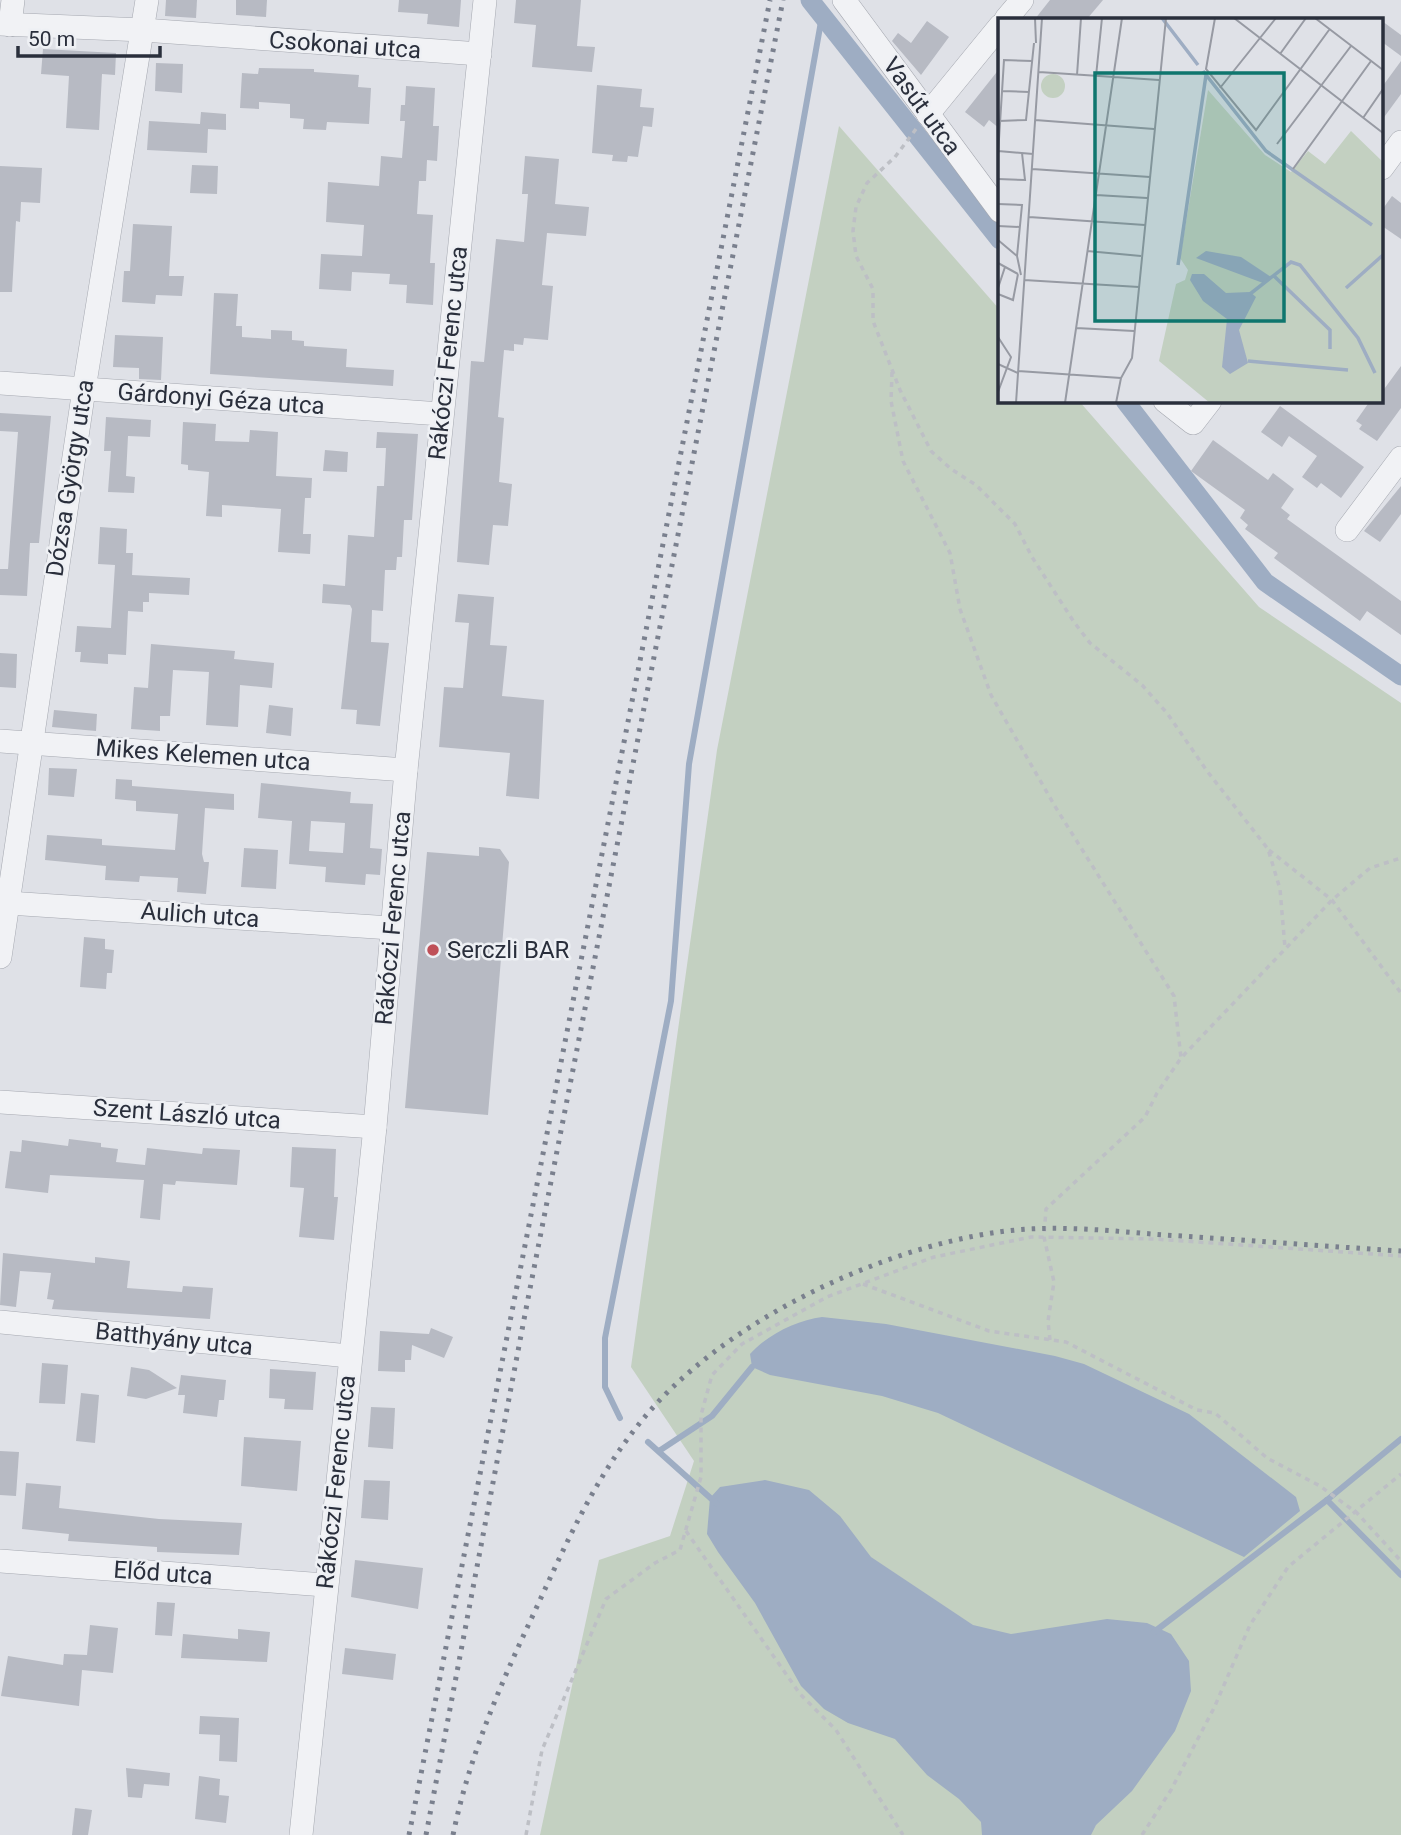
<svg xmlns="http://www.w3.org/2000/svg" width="1401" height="1835" font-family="Roboto,sans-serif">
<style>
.green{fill:#c3d0c1}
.water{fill:#9eadc3}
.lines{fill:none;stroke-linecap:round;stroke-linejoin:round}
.stream{stroke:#9eadc3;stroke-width:6}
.canal{stroke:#9eadc3;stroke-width:19}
.building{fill:#b7bac3;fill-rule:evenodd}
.minor-casing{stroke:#a5a8b0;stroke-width:24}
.path{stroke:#bdbfc5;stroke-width:3.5;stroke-dasharray:5 5;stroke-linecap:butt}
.minor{stroke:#f1f2f5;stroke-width:23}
.rail{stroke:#7a808e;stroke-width:5;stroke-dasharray:3.5 7;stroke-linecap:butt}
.poi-dot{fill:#bf5058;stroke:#eef0f4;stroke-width:2.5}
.labels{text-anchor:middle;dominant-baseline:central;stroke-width:5;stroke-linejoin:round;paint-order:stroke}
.street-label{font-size:24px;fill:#2a2f3c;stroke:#eef0f4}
.poi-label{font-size:24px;fill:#2a2f3c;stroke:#eef0f4;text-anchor:start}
.inset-river{fill:none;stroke:#9eadc3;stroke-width:3.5}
.inset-road{fill:none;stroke:#979aa3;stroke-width:2}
.view{fill:#0f766e;fill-opacity:0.15;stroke:#0f766e;stroke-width:3.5}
.inset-edge{fill:none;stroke:#2a2f3c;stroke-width:3.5}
</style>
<rect width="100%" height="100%" fill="#dfe1e7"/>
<path class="green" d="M839,126L1000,310V401H1079L1259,607L1401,703V1835H540L599,1560L670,1536L694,1461L631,1367L717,750Z"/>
<g class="water">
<path d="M822,1317L886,1324L1055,1356L1084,1364L1189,1414L1296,1497L1300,1511L1244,1557L938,1413L882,1396L770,1375L752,1367L750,1354C767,1335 797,1320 822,1317Z"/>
<path d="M765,1480L809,1490L840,1516L871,1557L973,1625L1011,1634L1107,1619L1147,1623L1171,1634L1189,1661L1191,1691L1175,1731L1132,1791L1096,1825L1091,1835H982L981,1822L959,1799L927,1775L895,1739L848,1723L824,1709L801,1686L755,1603L718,1552L707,1534L710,1498L720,1487Z"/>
</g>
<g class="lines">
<g class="stream">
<path d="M620,1418L605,1387V1338L671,1001L689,764L822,16"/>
<path d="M648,1442L716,1503"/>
<path d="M659,1451L712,1416L752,1367"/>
<path d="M1327,1500L1401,1575"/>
<path d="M1154,1632L1327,1500L1401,1439"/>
</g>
<g class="canal">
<path d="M810,0L1000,240"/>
<path d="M1125,401L1265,582L1401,676"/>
</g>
</g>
<g class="building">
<path d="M166,0H197L196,18L165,16Z"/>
<path d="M236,0H267L266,17L236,15Z"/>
<path d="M399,0H461L459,27L427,24L428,14L398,12Z"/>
<path d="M516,0H581L577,46L595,47L592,72L532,67L536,25L514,23Z"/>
<path d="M1050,0H1103L1087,19H1035Z"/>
<path d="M927,21L949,37L921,75L892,41L898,33L911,43Z"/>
<path d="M1382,21L1401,35V56L1382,42Z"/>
<path d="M43,49L116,53L115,75L102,74L99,130L66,128L69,76L41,74Z"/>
<path d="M1401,61V94L1382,120V87Z"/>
<path d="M156,63L183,64L182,93L155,91Z"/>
<path d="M259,68L314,69V72L359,75L358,87L371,88L369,124L327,122L326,130L303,129L304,119L290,118V104L259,102V109L240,108L242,73L258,74Z"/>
<path d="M1000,68V129L989,120L984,127L965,112Z"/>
<path d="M597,85L642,89L640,107L654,108L652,127L643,126L638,157L628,156L627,162L612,161L613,155L592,153Z"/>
<path d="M406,86L435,88L433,126H439L437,161L427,160L426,181H419L417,214L433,215L430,263H435L433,305L406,303L407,285L389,284L390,274L352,272L351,291L319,289L321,254L362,256L364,225L326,222L328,182L379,186L381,156L402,158L405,121H400L401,105H405Z"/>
<path d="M201,112L226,114V130L208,129L207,153L147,150L149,121L200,124Z"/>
<path d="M525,156L559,159L555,204L589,207L586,236L547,233L542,285L553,286L548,340L524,338L523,345L514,344V351L504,350L498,417L504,418L499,482L512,484L508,526L493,525L489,565L457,562L471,361L484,362L496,239L524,242L528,194H522Z"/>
<path d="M192,165L218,166L217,194L190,193Z"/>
<path d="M0,166L42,168L40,203L21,202L20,222L16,221L12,292H0Z"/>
<path d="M1392,196L1401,203V239L1382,226V210Z"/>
<path d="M133,224L172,226L169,276H184L182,296L156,295L155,304L122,302L124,271H130Z"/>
<path d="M214,293L238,294L236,326H242V337L271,339V330L292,331V340L304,341V346L347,349L346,367L394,370L393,386L210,374Z"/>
<path d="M115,335L163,337L161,380L139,379V368L113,367Z"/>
<path d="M1401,366V408L1377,441L1359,429L1362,425L1356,421L1370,401H1382V392Z"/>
<path d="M1280,406L1364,467L1341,498L1321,483L1317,488L1302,477L1317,456L1289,436L1282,447L1261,432Z"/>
<path d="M0,413L51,416L39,543H30L27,596L0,595V569H8L18,432L0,431Z"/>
<path d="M106,417L151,420L150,437L128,436L126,476L135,477L134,493L108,492L111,451H104Z"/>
<path d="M183,422L216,424L215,441L249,442L250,430L278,432L276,476L312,478L311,498H305L303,534H311L310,554L278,552L281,509L222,505V517L206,516L209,472L188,470V465L181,464Z"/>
<path d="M377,432L418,434L412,520H404L402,557H397L396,570H385L383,611L372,610L371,642L389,643L380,726L356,724L357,710L341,709L352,609L350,605L322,603L323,584L345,586L348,535L374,537L377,486H384L386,448H376Z"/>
<path d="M1213,440L1268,480L1273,473L1294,489L1281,508L1290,515L1287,519L1401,601V635L1367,611L1360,621L1274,558L1278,553L1245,529L1248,525L1240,518L1245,510L1191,471Z"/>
<path d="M325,450L348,452L347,472L323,471Z"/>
<path d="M1401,486V514L1380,542L1364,531Z"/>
<path d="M100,527L127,529L126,553H133L132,575L190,578L189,595L149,593V602H143V612L128,611L126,655L108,654V664L80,662L81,652H75L77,626L111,628L115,565L98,564Z"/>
<path d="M458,594L494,597L490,645L507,646L502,696L544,700L539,799L506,796L510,753L439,747L444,687L463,688L469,623L455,622Z"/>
<path d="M151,644L235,651L234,659L274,663L272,688L240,685L238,727L206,725L209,672L173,670L170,716H160V731L131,729L134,687L148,688Z"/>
<path d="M0,653L17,654L16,688L0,687Z"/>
<path d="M269,705L293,708L291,736L266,733Z"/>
<path d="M54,710L97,714L96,731L52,727Z"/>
<path d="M49,768L77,769L74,797L48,795Z"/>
<path d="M116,779L132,780V786L234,794V810L205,808L202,854L204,862H209L206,894L177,892L178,878L140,876L139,882L105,880L106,866L45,860L47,835L102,839V845L175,850L178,814L136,811V801L115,799Z"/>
<path d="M261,783L351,792L350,803L373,804L370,848L382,849L380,875L366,874L365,885L325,882L326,867L289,864L292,821L258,818ZM311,821L345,823L343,853L309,851Z"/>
<path d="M479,847L500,849L509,862L488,1115L405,1108L427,852L479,856Z"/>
<path d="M244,848L278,850L276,889L241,887Z"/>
<path d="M84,937L105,939V949L114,950L112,973H107L106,989L80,987Z"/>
<path d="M69,1139L101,1143V1147L118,1149L116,1162L145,1165L147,1148L202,1154L203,1148L240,1150L237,1185L176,1181L175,1185L163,1184L160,1220L140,1218L144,1180L50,1175L48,1193L5,1188L10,1151L21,1152L22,1140L68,1146Z"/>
<path d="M292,1147L336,1149L334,1197H338L334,1240L299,1237L304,1188L290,1187Z"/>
<path d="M3,1253L95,1263V1257L130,1261L127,1288L182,1292L183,1286L213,1288L210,1319L52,1309L54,1300L47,1299L51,1273L20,1271L16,1307L0,1305Z"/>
<path d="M431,1328L453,1337L444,1358L412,1345L411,1360H405V1372L378,1371L380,1331L429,1334Z"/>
<path d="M42,1363L68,1365L65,1404L39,1403Z"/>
<path d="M131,1367L149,1370L177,1388L146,1399L127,1396Z"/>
<path d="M270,1369L316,1372L313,1410L284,1409L285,1399L269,1398Z"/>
<path d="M181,1375L226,1380L224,1400H219L217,1417L183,1413L185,1395H178Z"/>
<path d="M81,1393L99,1395L95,1443L76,1441Z"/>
<path d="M371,1407L395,1408L393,1449L368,1447Z"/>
<path d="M244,1437L301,1441L297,1491L241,1486Z"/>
<path d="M0,1451L19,1452L16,1496L0,1495Z"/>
<path d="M364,1480L390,1481L388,1520L361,1518Z"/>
<path d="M26,1483L61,1486L59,1508L159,1519L242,1523L239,1555L157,1552V1547L68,1541L69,1534L22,1529Z"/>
<path d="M355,1560L423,1568L418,1609L351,1597Z"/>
<path d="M157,1602L175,1603L172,1636L155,1635Z"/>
<path d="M90,1625L118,1628L113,1673L82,1670L79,1706L1,1696L8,1656L63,1665L64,1654L87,1655Z"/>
<path d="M238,1629L270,1632L267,1662L181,1658L183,1634L238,1639Z"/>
<path d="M345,1648L396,1654L393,1680L342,1674Z"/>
<path d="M200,1716L239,1718L237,1762L219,1761L220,1735L199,1734Z"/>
<path d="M126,1768L170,1773L169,1786L144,1784L142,1798L128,1797Z"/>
<path d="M199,1776L220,1779L219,1795L229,1796L226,1823L195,1819Z"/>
<path d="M75,1808L92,1810L88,1835H72Z"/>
</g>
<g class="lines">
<defs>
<g id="minor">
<path d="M844,0L1000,211"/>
<path d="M1006,19L1022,0"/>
<path d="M0,24L143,30L480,54"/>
<path d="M10,25L13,0"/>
<path d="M928,114L1000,26"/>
<path d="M1382,168L1401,142"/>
<path d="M0,383L441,414"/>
<path d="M1165,401L1193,423L1210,401"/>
<path d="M1347,530L1401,458"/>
<path d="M0,741L406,770"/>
<path d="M8,903L391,928"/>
<path d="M0,957L84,389L147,0"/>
<path d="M0,1102L375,1127"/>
<path d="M0,1322L349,1356"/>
<path d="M0,1561L325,1585"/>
<path d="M301,1835L375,1127L406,770L485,0"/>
</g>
</defs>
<use href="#minor" class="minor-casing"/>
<g class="path">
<path d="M916,129L895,157L867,183L856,207L853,231L856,256L873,289V321L900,390L931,451L951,469L976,485L1015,524L1032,557L1074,622L1090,643L1142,685L1167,713L1207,771L1268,849L1280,889L1285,948"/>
<path d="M892,372L891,401L903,461L950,553L960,609L991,695L1056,808L1174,996L1181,1058"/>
<path d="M1269,850L1332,900L1401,993"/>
<path d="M863,1284L989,1331L1066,1342L1197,1410L1215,1413L1267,1458L1320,1486L1357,1513L1401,1561"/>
<path d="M1050,1340L1048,1321L1054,1282L1044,1237L1046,1209L1145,1117L1157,1093L1181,1058L1332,900L1370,868L1401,858"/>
<path d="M686,1531L800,1694L836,1730L903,1835"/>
<path d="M526,1835L542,1750L606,1599L655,1563L680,1550L701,1477V1415L712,1375L742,1344L827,1297L934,1257L1031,1237L1154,1239L1401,1256"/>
<path d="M1142,1835L1171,1790L1214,1708L1250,1625L1288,1567L1401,1474"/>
</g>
<use href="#minor" class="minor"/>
<g class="rail">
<path d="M409,1835L770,0"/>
<path d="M426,1835L526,1309L783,0"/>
<path d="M453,1835C469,1757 500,1685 534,1613C564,1548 593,1481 639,1424C717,1325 875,1249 999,1232C1054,1224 1110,1231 1165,1235C1244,1240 1322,1246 1401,1251"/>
</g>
</g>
<circle class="poi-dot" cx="433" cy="950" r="7"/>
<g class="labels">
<g class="street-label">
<text transform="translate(345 45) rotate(4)">Csokonai utca</text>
<text transform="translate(922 106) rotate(54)">Vasút utca</text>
<text transform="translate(448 353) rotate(-84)">Rákóczi Ferenc utca</text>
<text transform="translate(221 399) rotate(4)">Gárdonyi Géza utca</text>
<text transform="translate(70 478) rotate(-81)">Dózsa György utca</text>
<text transform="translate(203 755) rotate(4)">Mikes Kelemen utca</text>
<text transform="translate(200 915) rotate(4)">Aulich utca</text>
<text transform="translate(393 918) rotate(-85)">Rákóczi Ferenc utca</text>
<text transform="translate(187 1114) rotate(4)">Szent László utca</text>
<text transform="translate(174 1339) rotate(6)">Batthyány utca</text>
<text transform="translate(336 1482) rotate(-84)">Rákóczi Ferenc utca</text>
<text transform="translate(163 1573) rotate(4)">Előd utca</text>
</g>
<g class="poi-label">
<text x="447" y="950">Serczli BAR</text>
</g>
</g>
<g transform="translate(998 18)">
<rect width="385" height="385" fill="#dfe1e7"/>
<path d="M43 68a12 12 0 1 1 24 0a12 12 0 1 1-24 0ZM210,72L267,137L293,154L310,133L327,146L353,113L385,144V385H212L161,343L178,266L187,262L190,252L182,240Z" fill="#c3d0c1"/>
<path d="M208,233L243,239L273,259L265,265L198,240ZM194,256H206L228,275L252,274L258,279L241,312L250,345L232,356L224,349L229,301L205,283L192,262Z" fill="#9eadc3"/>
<path class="inset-river" d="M164,0L200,47M205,53L268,133L374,207M180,247L208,57M276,258L332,312V331M348,270L385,237M252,276L293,244L302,247L360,320L377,355M250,343L350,352"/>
<path class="inset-road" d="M37,0L38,25M217,0L208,51L258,112L331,12M236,0L385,115M317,0L385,52M282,36L308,0M41,54L161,62M79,57L83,0M98,58L104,0M222,70L278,0M4,73L31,74M365,100L385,71M37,102L156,111M1,103L28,102L36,25M279,126L353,28M0,133L35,136M0,137L6,42L34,43M34,151L152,159M295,151L373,43M0,161L27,162L24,135M98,177L149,180M0,186L24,187L19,238M31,199L147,207M0,208L22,209M0,222L19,238L23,257M89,233L143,238M0,245L20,256M26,262L141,269M0,270L7,249M0,276L15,282L20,256M78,310L136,313M0,319L13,339L0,374M0,346L20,355M20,353L123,360M18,385L44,0M67,385L124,0M118,385L123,360L134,340L168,0"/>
<path class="view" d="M97,55H286V303H97Z"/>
<rect width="385" height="385" class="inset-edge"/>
</g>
<path d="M18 46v10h142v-10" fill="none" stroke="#2a2f3c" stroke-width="3.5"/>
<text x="28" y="46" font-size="21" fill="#2a2f3c" stroke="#eef0f4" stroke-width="5" paint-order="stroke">50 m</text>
</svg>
